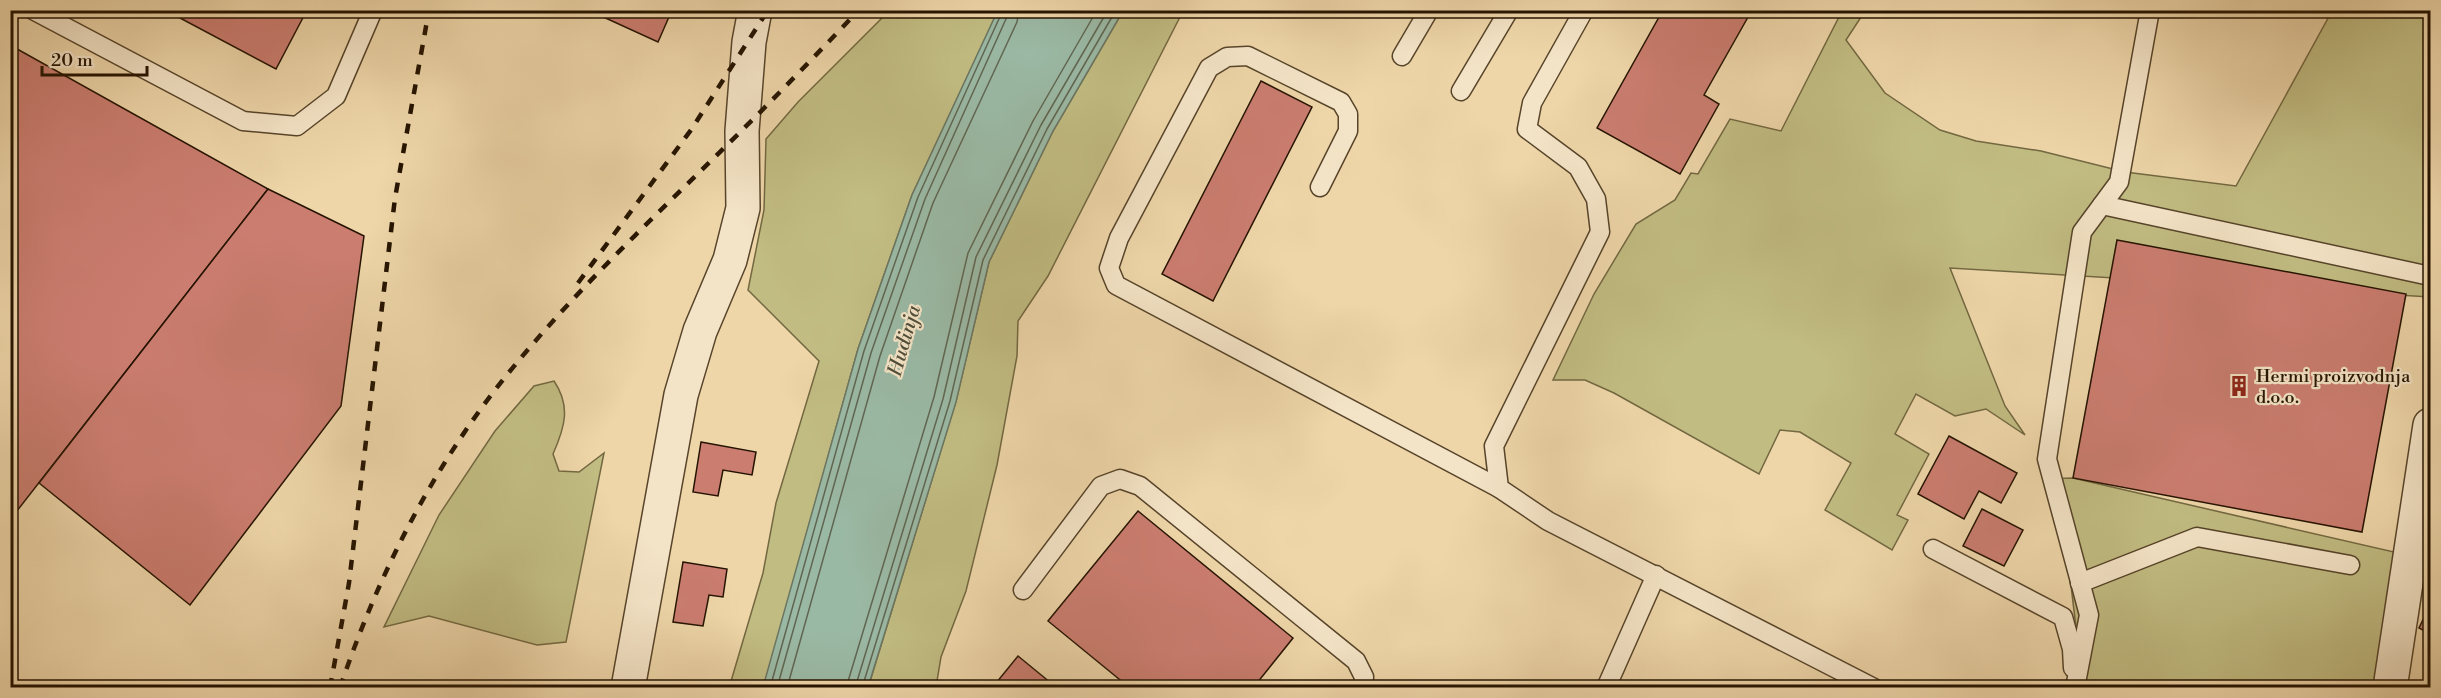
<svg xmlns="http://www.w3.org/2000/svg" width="2441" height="698" font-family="'Libre Bodoni',serif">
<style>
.green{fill:#c1bc82;stroke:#736841;stroke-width:1.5}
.water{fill:#9ab9a5;stroke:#6b7763;stroke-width:1.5}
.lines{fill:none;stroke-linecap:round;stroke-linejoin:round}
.shore{stroke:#606652;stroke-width:1.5}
.building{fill:#cb7d70;stroke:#251300;stroke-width:1.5}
.service-casing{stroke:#57442a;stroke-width:21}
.minor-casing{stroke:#57442a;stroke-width:36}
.service{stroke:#f4e4c7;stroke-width:18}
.minor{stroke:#f4e4c7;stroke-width:33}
.rail{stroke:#251300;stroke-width:4.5;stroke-dasharray:10 10;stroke-linecap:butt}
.labels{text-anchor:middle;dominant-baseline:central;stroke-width:4.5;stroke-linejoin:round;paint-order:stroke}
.poi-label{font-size:18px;fill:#251300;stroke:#f4e4c7;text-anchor:start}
.water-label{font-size:20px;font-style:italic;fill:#4e4d3a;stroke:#f4e4c7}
</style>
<rect width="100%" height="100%" fill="#eed6a9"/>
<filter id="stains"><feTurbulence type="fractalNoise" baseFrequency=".00333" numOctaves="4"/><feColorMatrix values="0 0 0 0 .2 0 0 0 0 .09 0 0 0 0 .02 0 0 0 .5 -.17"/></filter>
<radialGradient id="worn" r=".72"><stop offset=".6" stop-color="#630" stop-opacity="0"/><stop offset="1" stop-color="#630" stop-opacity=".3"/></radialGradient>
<g class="green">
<path d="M889,11H998L912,195L858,349L764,687L729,688L763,573L776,503L819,361L748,290L764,210L766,139L798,102Z"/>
<path d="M1123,11H1183L1048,276L1018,321L1017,356L997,465L966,591L941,657L936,687L868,688L956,401L989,262L1053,131Z"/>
<path d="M1842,11H1865L1846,40L1885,93L1940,130L1976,141L2041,151L2125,172L2236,186L2332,11H2430V297L1950,268L2005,406L2025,435L1986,409L1955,416L1916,394L1895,434L1929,454L1897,515L1908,520L1892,550L1825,510L1851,463L1800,432L1780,430L1759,474L1614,393L1585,380H1553L1594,294L1636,224L1675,200L1691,173L1698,174L1730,119L1781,131Z"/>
<path d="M554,381C571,406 565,427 553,454L559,471L579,472L604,453L566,642L537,645L429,616L384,627L439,515L495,431L534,386Z"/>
<path d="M2073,478L2424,559L2430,545V595L2417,589L2397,687H2083L2070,577L2046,479Z"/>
</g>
<path class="water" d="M998,10L1123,11L1053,131L989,262L956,402L868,687H763L858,349L912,195Z"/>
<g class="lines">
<g class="shore">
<path d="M770,688L864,351L918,197L1003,10"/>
<path d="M777,688L871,353L925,199L1010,10"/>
<path d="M787,688L880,356L933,203L1017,22L1019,10"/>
<path d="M846,688L934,397L968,253L1033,121L1097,10"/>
<path d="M855,688L943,399L976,257L1041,125L1108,10"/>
<path d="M862,688L950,401L983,260L1047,129L1116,10"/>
</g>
</g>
<g class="building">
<path d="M165,10H307L276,69Z"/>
<path d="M588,10H672L658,42Z"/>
<path d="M1663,10H1752L1704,95L1719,104L1680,174L1597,128Z"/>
<path d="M10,45L268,189L13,516L10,514Z"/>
<path d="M1261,81L1312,107L1213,301L1162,274Z"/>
<path d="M268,189L364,236L341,406L190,605L39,483Z"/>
<path d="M2117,240L2406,294L2362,532L2073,478Z"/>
<path d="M1949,436L2017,473L2001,503L1979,491L1964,519L1918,494Z"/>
<path d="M701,442L756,452L752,475L723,470L718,496L693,492Z"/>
<path d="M1982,509L2023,530L2004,566L1963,546Z"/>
<path d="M1138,511L1293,638L1253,688H1130L1048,621Z"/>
<path d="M683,562L727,569L723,597L709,595L703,626L673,622Z"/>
<path d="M2430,605V634L2419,628Z"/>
<path d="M1018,656L1057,688H992Z"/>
</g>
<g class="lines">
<defs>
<g id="service">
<path d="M33,10L243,121L297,126L336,96L373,10"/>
<path d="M1584,10L1532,103L1527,129L1578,167L1596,199L1600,232L1494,446L1499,488L1548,521L1874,688"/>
<path d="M1402,56L1429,10"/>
<path d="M1461,91L1509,10"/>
<path d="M1320,187L1348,131V114L1341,102L1248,56L1227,57L1209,68L1119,238L1109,268L1116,285L1499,488"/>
<path d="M2102,205L2430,276"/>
<path d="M1933,549L2063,617L2072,649L2073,668"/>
<path d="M2080,583L2197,537L2350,565"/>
<path d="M1023,590L1101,486L1120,479L1140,486L1356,661L1364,677L1363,688"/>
<path d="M1606,688L1656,575"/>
<path d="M2075,688L2089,615L2047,459L2082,232L2119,182L2150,10"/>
</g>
<g id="minor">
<path d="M628,688L681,395L700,331L730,260L743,208L742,131L749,42L755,10"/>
<path d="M2390,688L2430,425"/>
</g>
</defs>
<use href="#service" class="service-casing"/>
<use href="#minor" class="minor-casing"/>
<use href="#service" class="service"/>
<use href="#minor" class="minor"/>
<g class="rail">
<path d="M578,283L691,130L768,10"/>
<path d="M330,688L349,583L395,198L429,10"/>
<path d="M340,688C377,577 432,468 506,376C572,294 650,221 725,147C771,102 815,56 859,10"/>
</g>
</g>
<defs>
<symbol id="building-bare" viewBox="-9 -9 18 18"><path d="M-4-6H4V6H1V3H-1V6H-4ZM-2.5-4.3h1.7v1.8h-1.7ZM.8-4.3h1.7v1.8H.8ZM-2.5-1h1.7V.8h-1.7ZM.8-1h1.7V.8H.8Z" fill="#8f2418" stroke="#f4e4c7" stroke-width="2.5" paint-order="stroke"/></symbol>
</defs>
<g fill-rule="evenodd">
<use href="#building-bare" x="2224" y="371" width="30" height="30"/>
</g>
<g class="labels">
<g class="poi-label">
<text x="2256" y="376">Hermi proizvodnja<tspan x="2256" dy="21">d.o.o.</tspan></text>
</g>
<g class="water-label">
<text transform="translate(905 341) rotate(-74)">Hudinja</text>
</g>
</g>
<rect width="2441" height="698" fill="none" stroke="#eed6a9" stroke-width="36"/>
<rect x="12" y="12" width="2417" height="674" fill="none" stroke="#251300" stroke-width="3"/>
<rect x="18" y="18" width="2405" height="662" fill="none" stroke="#251300" stroke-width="1.5"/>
<path d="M42 66v9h105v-9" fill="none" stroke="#251300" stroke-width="3"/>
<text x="51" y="66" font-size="18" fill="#251300" stroke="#f4e4c7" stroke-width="4.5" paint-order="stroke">20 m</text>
<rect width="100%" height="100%" filter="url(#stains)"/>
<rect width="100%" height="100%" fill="url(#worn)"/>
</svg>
